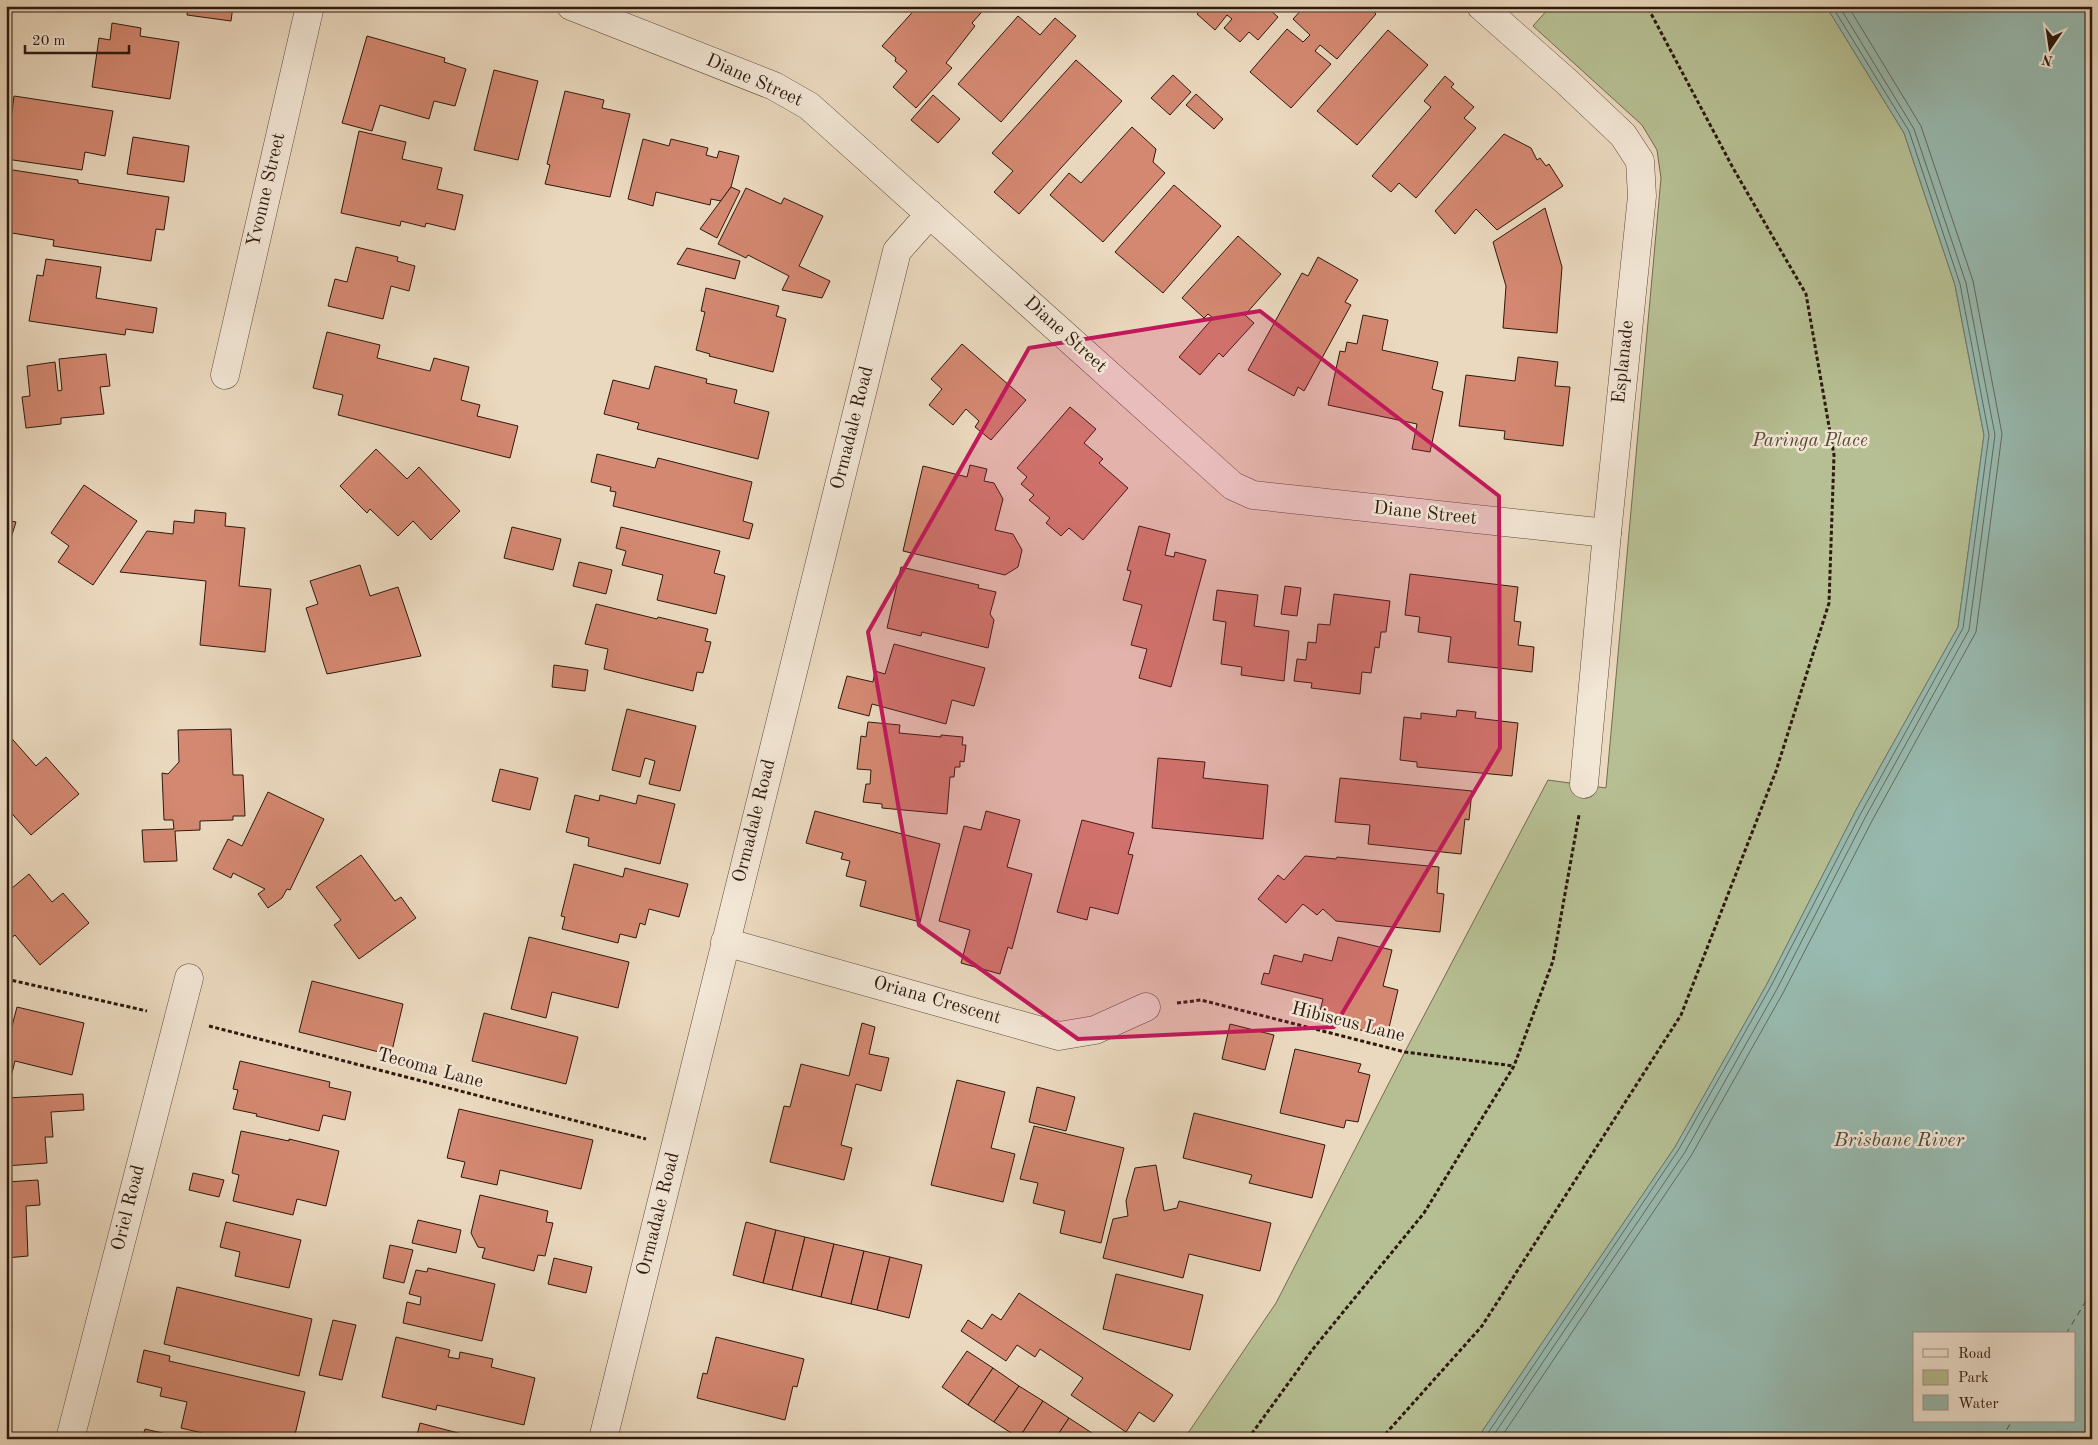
<svg xmlns="http://www.w3.org/2000/svg" width="2098" height="1445" font-family="'Old Standard TT',serif">
<style>
.green{fill:#b6bf93;stroke:#726c50}
.water{fill:#98bab0;stroke:#6d7a6f;fill-rule:evenodd}
.lines{fill:none;stroke-linecap:round;stroke-linejoin:round}
.shore{stroke:#626a5e;stroke-width:1}
.ferry{stroke:#4d493e;stroke-width:1;stroke-dasharray:6 5;stroke-linecap:butt}
.building{fill:#d48871;stroke:#2d190d}
.street-casing{stroke:#5c493a;stroke-width:29}
.path{stroke:#2d190d;stroke-width:3;stroke-dasharray:4 2.5;stroke-linecap:butt}
.street{stroke:#f2e6d5;stroke-width:28}
.marked{fill:#c2185b;fill-opacity:0.2;stroke:#c2185b;stroke-width:4;stroke-linejoin:round}
.labels{text-anchor:middle;dominant-baseline:central;stroke-width:5;stroke-linejoin:round;paint-order:stroke}
.street-label{font-size:19px;fill:#2d190d;stroke:#f2e6d5}
.park-label{font-size:19px;font-style:italic;fill:#564b35;stroke:#f2e6d5}
.water-label{font-size:20px;font-style:italic;fill:#4d493e;stroke:#f2e6d5}
</style>
<rect width="100%" height="100%" fill="#ebd9bf"/>
<filter id="stains"><feTurbulence type="fractalNoise" baseFrequency=".004" numOctaves="4"/><feColorMatrix values="0 0 0 0 .2 0 0 0 0 .09 0 0 0 0 .02 0 0 0 .5 -.17"/></filter>
<radialGradient id="worn" r=".72"><stop offset=".6" stop-color="#630" stop-opacity="0"/><stop offset="1" stop-color="#630" stop-opacity=".3"/></radialGradient>
<path class="green" d="M1547,6H1826L1904,133L1955,285L1984,435L1958,627L1856,810L1767,984L1675,1147L1477,1439H1184L1276,1303L1409,1044L1548,780L1606,788L1661,178L1657,150L1642,125L1533,26L1549,8Z"/>
<path class="water" d="M1826,6H2092V1439H1477L1675,1147L1767,984L1856,810L1958,627L1984,435L1955,285L1904,133ZM1914,1334H2074V1421H1914Z"/>
<g class="lines">
<g class="shore">
<path d="M1484,1439L1679,1149L1771,986L1861,813L1963,628L1989,435L1960,284L1909,131L1832,6"/>
<path d="M1491,1439L1685,1152L1777,989L1866,816L1969,630L1995,435L1966,283L1914,129L1839,6"/>
<path d="M1500,1439L1691,1156L1783,993L1873,819L1976,632L2002,434L1973,281L1921,126L1848,6"/>
</g>
<g class="ferry">
<path d="M2066,1334L2092,1291"/>
<path d="M2001,1439L2012,1421"/>
</g>
</g>
<g class="building">
<path d="M185,6H233L231,21L187,15L188,7Z"/>
<path d="M918,6H987L972,23L975,26L946,63L952,68L916,108L893,87L907,71L895,61L896,58L882,46Z"/>
<path d="M1203,6H1273L1270,10L1278,17L1258,40L1249,32L1240,42L1224,28L1232,19L1227,15L1215,30L1197,14Z"/>
<path d="M1305,6H1368L1376,14L1337,59L1320,45L1315,51L1331,64L1291,108L1250,72L1287,29L1303,42L1310,35L1293,19Z"/>
<path d="M1018,16L1040,35L1055,18L1076,36L1001,122L958,84Z"/>
<path d="M112,23L141,28L140,36L179,42L170,99L92,87L99,38L110,40Z"/>
<path d="M1388,30L1428,65L1357,145L1317,111Z"/>
<path d="M367,36L445,58L444,62L466,69L455,106L434,101L429,119L380,105L372,131L342,123Z"/>
<path d="M1076,60L1122,101L1019,214L994,192L1013,171L992,153Z"/>
<path d="M494,70L538,81L518,160L474,150Z"/>
<path d="M1173,75L1191,92L1170,115L1151,98Z"/>
<path d="M1445,76L1454,84L1451,87L1474,107L1464,118L1476,128L1416,198L1399,183L1391,192L1372,176L1431,107L1424,101Z"/>
<path d="M565,91L604,100L602,108L630,114L610,197L545,184L550,165L547,164Z"/>
<path d="M1196,94L1223,119L1214,129L1186,105Z"/>
<path d="M933,95L960,119L938,143L911,120Z"/>
<path d="M14,96L113,111L105,156L85,152L82,170L6,159Z"/>
<path d="M1132,127L1156,149L1153,162L1165,173L1103,242L1050,195L1069,173L1081,183Z"/>
<path d="M359,131L406,142L402,159L442,168L437,189L463,195L455,230L426,223L425,227L401,221L400,226L341,213Z"/>
<path d="M1504,134L1531,148L1537,160L1540,158L1546,166L1549,164L1563,186L1497,230L1476,209L1455,234L1435,211Z"/>
<path d="M133,137L189,146L184,182L127,174Z"/>
<path d="M643,139L669,146L671,139L708,148L706,155L717,158L719,151L739,156L731,187L721,201L711,199L710,205L656,192L653,206L628,199Z"/>
<path d="M6,169L78,180V183L169,197L164,230L156,229L151,261L53,246L54,240L6,232Z"/>
<path d="M1174,185L1221,226L1163,293L1115,252Z"/>
<path d="M731,187L740,191L717,238L700,229Z"/>
<path d="M746,188L781,204L784,198L823,216L799,266L830,281L822,298L782,290L789,276L748,255L746,258L718,244Z"/>
<path d="M1545,208L1562,267L1557,333L1503,328L1506,286L1493,242Z"/>
<path d="M1238,236L1281,274L1245,315L1254,323L1223,357L1219,353L1200,375L1179,357L1213,318L1208,314L1204,318L1182,298Z"/>
<path d="M356,247L398,257L397,261L415,266L409,291L391,286L383,319L328,306L335,279L347,282Z"/>
<path d="M687,248L740,261L735,279L677,264Z"/>
<path d="M1318,257L1358,280L1345,302L1351,305L1304,391L1298,387L1294,396L1248,370L1302,273L1308,276Z"/>
<path d="M46,259L101,267L96,298L157,308L153,333L126,329L125,335L29,321L37,275L43,276Z"/>
<path d="M706,288L779,306L776,316L786,319L773,372L709,356L710,354L696,350L705,312L701,311Z"/>
<path d="M1363,315L1388,320L1382,350L1438,362L1432,389L1443,392L1430,452L1412,449L1417,424L1328,405L1340,351L1345,352L1347,342L1357,344Z"/>
<path d="M327,332L380,345L377,358L430,371L434,358L469,367L461,400L480,405L477,416L518,426L510,458L338,415L343,395L313,388Z"/>
<path d="M962,344L1026,400L991,440L975,427L979,421L966,409L953,425L929,405L942,389L931,379Z"/>
<path d="M106,354L110,386L100,387L104,414L61,418V424L26,428L22,397L30,396L27,366L55,362L58,391L62,390L59,359Z"/>
<path d="M1518,357L1558,362L1555,386L1570,387L1563,446L1504,439L1505,431L1459,426L1466,375L1515,381Z"/>
<path d="M655,366L707,379L706,383L737,390L734,403L769,412L758,459L637,429L639,423L604,414L613,380L649,389Z"/>
<path d="M1070,407L1096,429L1084,443L1103,459L1099,463L1128,488L1083,540L1069,528L1061,536L1046,523L1050,518L1029,500L1034,495L1021,484L1027,477L1017,468Z"/>
<path d="M376,449L407,479L419,467L460,511L431,540L413,521L398,536L370,509L367,513L340,486Z"/>
<path d="M597,454L655,468L658,458L752,482L743,521L753,524L749,539L613,506L616,492L610,491L611,487L591,482Z"/>
<path d="M970,465L987,469L984,481L994,483L1003,499L995,530L1013,534L1022,550L1018,567L1005,575L903,551L923,466L967,477Z"/>
<path d="M84,485L137,521L93,585L58,562L69,546L51,533Z"/>
<path d="M195,510L226,513L225,526L245,528L239,586L271,589L265,652L200,645L206,581L120,572L147,531L173,534L174,521L194,523Z"/>
<path d="M6,520L16,522L6,554Z"/>
<path d="M1139,526L1170,534L1165,555L1174,557L1175,552L1206,560L1171,687L1139,678L1147,649L1131,645L1142,605L1123,600L1131,571L1127,570Z"/>
<path d="M512,527L561,539L553,570L504,558Z"/>
<path d="M621,527L720,551L714,573L725,576L716,614L657,600L663,575L622,565L626,551L616,548Z"/>
<path d="M579,562L612,570L606,594L573,586Z"/>
<path d="M360,565L370,596L398,587L421,656L327,674L306,608L318,604L310,581Z"/>
<path d="M901,567L979,585L978,588L996,592L990,614L994,620L988,648L922,632L921,636L887,628Z"/>
<path d="M1410,574L1518,587L1514,621L1521,622L1518,645L1534,647L1532,672L1448,662L1451,637L1418,632L1420,617L1405,615Z"/>
<path d="M1285,586L1301,588L1297,616L1281,614Z"/>
<path d="M1217,590L1258,595L1254,626L1289,631L1284,681L1241,675L1242,667L1221,664L1226,622L1213,620Z"/>
<path d="M1334,594L1390,601L1386,632H1381L1379,648L1375,647L1371,673L1362,672L1360,694L1311,688L1312,683L1294,681L1297,659L1306,660L1308,642L1316,643L1318,624L1330,625Z"/>
<path d="M596,604L657,619L658,617L708,629L705,641L711,642L703,673L697,672L693,691L604,669L608,649L585,644Z"/>
<path d="M894,644L985,668L974,706L952,700L946,724L872,704L869,716L838,708L847,676L873,682L875,671L885,674Z"/>
<path d="M554,665L588,670L585,691L552,687Z"/>
<path d="M627,709L696,726L680,791L649,784L655,761L645,758L640,777L612,770Z"/>
<path d="M1457,710L1476,712L1475,718L1518,723L1512,776L1417,767V762L1400,760L1404,717L1421,719V713L1456,717Z"/>
<path d="M868,722L900,725L899,733L941,737V735L963,737L962,745H966L964,762L960,761V767H955L954,777H950L947,814L882,808V804L863,802L866,784H870L871,770L857,769L861,736L866,737Z"/>
<path d="M231,729L233,775H243L245,816H233V820L200,821V830L175,831L177,861L144,862L142,830L174,829L173,820H164L162,773L168,774L179,762L178,730Z"/>
<path d="M6,732L36,766L46,757L79,794L31,835L6,807Z"/>
<path d="M1158,758L1205,762L1203,778L1268,785L1263,839L1152,828Z"/>
<path d="M500,769L538,778L530,810L492,801Z"/>
<path d="M1340,778L1472,791L1469,820L1465,819L1461,854L1368,844L1370,825L1335,822Z"/>
<path d="M268,792L324,819L290,890L287,889L282,898L268,908L258,894L265,889L233,873L231,878L213,869L228,839L242,846Z"/>
<path d="M575,795L599,801L600,795L636,804L638,795L675,804L660,864L588,846L589,838L566,832Z"/>
<path d="M815,811L940,844L920,922L860,906L866,881L846,876L850,861L841,859L843,853L806,843Z"/>
<path d="M986,811L1020,820L1007,867L1032,874L1012,949L1008,947L1000,974L961,963L970,930L939,921L964,826L981,830Z"/>
<path d="M1082,820L1134,833L1128,854L1133,855L1118,914L1090,907L1087,920L1057,912Z"/>
<path d="M361,855L395,901L401,897L416,918L359,959L334,925L341,920L316,887Z"/>
<path d="M1305,856L1336,859L1337,857L1439,867L1437,893L1444,894L1440,932L1336,921L1323,909L1317,915L1303,904L1286,923L1258,899L1278,875L1284,880Z"/>
<path d="M574,864L623,877L625,868L688,884L679,917L649,909L645,925L640,923L636,938L620,934L618,943L562,929L565,917L561,916Z"/>
<path d="M29,874L52,902L63,893L89,923L40,965L15,935L6,942V893Z"/>
<path d="M529,937L629,962L618,1008L552,992L546,1018L511,1009Z"/>
<path d="M1338,937L1392,950L1383,986L1398,990L1388,1032L1373,1029L1372,1033L1318,1019L1323,999L1261,984L1264,973L1269,974L1274,955L1302,962L1304,954L1332,961Z"/>
<path d="M312,981L403,1004L391,1055L299,1032Z"/>
<path d="M17,1007L84,1023L72,1075L15,1061L10,1081L6,1080V1025L12,1026Z"/>
<path d="M484,1013L578,1037L566,1084L472,1061Z"/>
<path d="M862,1023L875,1027L869,1054L889,1058L881,1091L856,1084L841,1145L852,1148L844,1180L770,1162L784,1106L790,1107L801,1064L849,1076Z"/>
<path d="M1230,1024L1274,1035L1265,1070L1222,1059Z"/>
<path d="M1295,1049L1361,1064L1358,1072L1370,1075L1358,1122L1346,1120L1344,1128L1280,1113Z"/>
<path d="M240,1061L330,1082L329,1087L351,1092L345,1120L323,1115L319,1131L256,1116L257,1114L233,1109L238,1090L233,1089Z"/>
<path d="M957,1080L1005,1092L991,1148L1015,1154L1003,1202L931,1185Z"/>
<path d="M1037,1087L1075,1097L1066,1131L1029,1122Z"/>
<path d="M83,1094L84,1110L51,1112L53,1137H45L47,1163L6,1166V1098Z"/>
<path d="M459,1109L593,1140L581,1189L500,1170L497,1185L461,1177L465,1162L447,1158Z"/>
<path d="M1194,1113L1325,1145L1312,1198L1249,1183L1252,1175L1183,1158Z"/>
<path d="M1034,1126L1124,1148L1101,1243L1060,1233L1065,1211L1033,1203L1038,1183L1020,1179Z"/>
<path d="M241,1131L289,1141V1139L339,1151L326,1206L297,1199L293,1215L233,1201L239,1175L232,1173Z"/>
<path d="M1156,1165L1164,1211L1177,1208L1179,1201L1271,1223L1260,1271L1189,1254L1183,1278L1103,1258L1113,1219L1128,1216L1126,1201L1135,1168Z"/>
<path d="M193,1173L224,1180L219,1197L189,1190Z"/>
<path d="M38,1180L40,1205L26,1206L28,1256L6,1258V1182Z"/>
<path d="M480,1195L548,1211L546,1222L553,1223L545,1256L538,1255L534,1271L482,1258L485,1248L478,1247L471,1233Z"/>
<path d="M418,1220L461,1230L456,1253L412,1243Z"/>
<path d="M226,1222L301,1240L289,1288L235,1276L240,1252L220,1247Z"/>
<path d="M746,1222L776,1230L763,1283L733,1275Z"/>
<path d="M776,1230L805,1237L792,1290L763,1283Z"/>
<path d="M805,1237L834,1244L821,1297L792,1290Z"/>
<path d="M834,1244L864,1251L851,1304L821,1297Z"/>
<path d="M390,1245L413,1250L404,1283L383,1278Z"/>
<path d="M864,1251L890,1257L877,1310L851,1304Z"/>
<path d="M890,1257L922,1265L909,1318L877,1310Z"/>
<path d="M554,1258L592,1267L586,1293L548,1284Z"/>
<path d="M428,1268L495,1284L482,1341L403,1323L407,1302L420,1305L421,1297L409,1294L416,1270L427,1272Z"/>
<path d="M1116,1274L1203,1295L1190,1350L1103,1329Z"/>
<path d="M177,1287L312,1319L299,1376L164,1344Z"/>
<path d="M1019,1293L1173,1395L1154,1422L1139,1412L1126,1432L1071,1395L1083,1378L1040,1349L1035,1357L1017,1345L1006,1361L961,1331L968,1320L982,1329L992,1314L1001,1320Z"/>
<path d="M6,1300H10L12,1327L6,1328Z"/>
<path d="M333,1320L356,1325L342,1380L319,1375Z"/>
<path d="M396,1337L450,1350L448,1357L459,1359L460,1352L493,1359L491,1367L535,1378L524,1425L437,1405L436,1410L382,1397Z"/>
<path d="M716,1337L804,1359L797,1387L793,1386L785,1420L697,1398L703,1373L707,1374Z"/>
<path d="M144,1350L170,1356L169,1361L305,1392L294,1439H228L181,1428L187,1402L160,1396L162,1388L137,1382Z"/>
<path d="M967,1351L993,1368L968,1405L942,1387Z"/>
<path d="M993,1368L1019,1386L994,1422L968,1405Z"/>
<path d="M1019,1386L1043,1401L1019,1438L994,1422Z"/>
<path d="M1043,1401L1069,1418L1055,1439L1019,1438Z"/>
<path d="M1069,1418L1095,1435L1092,1439H1055Z"/>
<path d="M420,1423L481,1439H416Z"/>
<path d="M145,1429L180,1437V1439H142Z"/>
</g>
<g class="lines">
<defs>
<g id="street">
<path d="M571,6L774,86L809,106L1233,486L1253,495L1607,533"/>
<path d="M1481,6L1567,82L1623,135L1640,161L1642,196L1607,533L1584,784"/>
<path d="M225,375L310,6"/>
<path d="M725,942L1059,1036L1095,1030L1146,1007"/>
<path d="M70,1439L189,978"/>
<path d="M603,1439L897,251L930,214"/>
</g>
</defs>
<use href="#street" class="street-casing"/>
<g class="path">
<path d="M6,979L147,1011"/>
<path d="M1177,1003L1201,1000L1405,1052L1514,1066"/>
<path d="M209,1026L646,1139"/>
<path d="M1248,1439L1313,1349L1424,1213L1514,1066L1553,961L1579,815"/>
<path d="M1381,1439L1482,1326L1681,1015L1776,771L1829,603L1834,455L1806,294L1733,168L1647,6"/>
</g>
<use href="#street" class="street"/>
</g>
<path class="marked" d="M1260,311L1499,496L1500,748L1334,1027L1078,1039L919,925L868,632L1029,348Z"/>
<g class="labels">
<g class="street-label">
<text transform="translate(754 81) rotate(24)">Diane Street</text>
<text transform="translate(267 190) rotate(-77)">Yvonne Street</text>
<text transform="translate(1065 335) rotate(42)">Diane Street</text>
<text transform="translate(1624 362) rotate(-84)">Esplanade</text>
<text transform="translate(853 428) rotate(-76)">Ormadale Road</text>
<text transform="translate(1425 514) rotate(6)">Diane Street</text>
<text transform="translate(755 821) rotate(-76)">Ormadale Road</text>
<text transform="translate(937 1001) rotate(16)">Oriana Crescent</text>
<text transform="translate(1348 1023) rotate(14)">Hibiscus Lane</text>
<text transform="translate(430 1069) rotate(15)">Tecoma Lane</text>
<text transform="translate(129 1208) rotate(-76)">Oriel Road</text>
<text transform="translate(659 1214) rotate(-76)">Ormadale Road</text>
</g>
<g class="park-label">
<text x="1810" y="441">Paringa Place</text>
</g>
<g class="water-label">
<text x="1899" y="1141">Brisbane River</text>
</g>
</g>
<rect width="2098" height="1445" fill="none" stroke="#ebd9bf" stroke-width="25"/>
<rect x="8" y="8" width="2083" height="1430" fill="none" stroke="#2d190d" stroke-width="2.5"/>
<rect x="12" y="12" width="2073" height="1420" fill="none" stroke="#2d190d"/>
<rect x="1913" y="1332" width="162" height="90" fill="#f2e6d5" stroke="#a39485"/>
<rect x="1923" y="1349" width="25" height="8" fill="#f2e6d5" stroke="#a39485"/>
<text x="1958" y="1358" font-size="15" fill="#2d190d">Road</text>
<rect x="1923" y="1370" width="25" height="15" fill="#b6bf93" stroke="#a39485"/>
<text x="1958" y="1382" font-size="15" fill="#2d190d">Park</text>
<rect x="1923" y="1395" width="25" height="15" fill="#98bab0" stroke="#a39485"/>
<text x="1958" y="1408" font-size="15" fill="#2d190d">Water</text>
<g transform="translate(2050 48) rotate(193)" stroke="#f2e6d5" stroke-width="4" paint-order="stroke">
<path d="M0-4L9 19L0 12L-9 19Z" fill="#2d190d"/>
<text y="-8" font-size="14" font-weight="bold" text-anchor="middle" fill="#2d190d">N</text>
</g>
<path d="M25 45v8h104v-8" fill="none" stroke="#2d190d" stroke-width="2.5"/>
<text x="32" y="45" font-size="15" fill="#2d190d" stroke="#f2e6d5" stroke-width="4" paint-order="stroke">20 m</text>
<rect width="100%" height="100%" filter="url(#stains)"/>
<rect width="100%" height="100%" fill="url(#worn)"/>
</svg>
